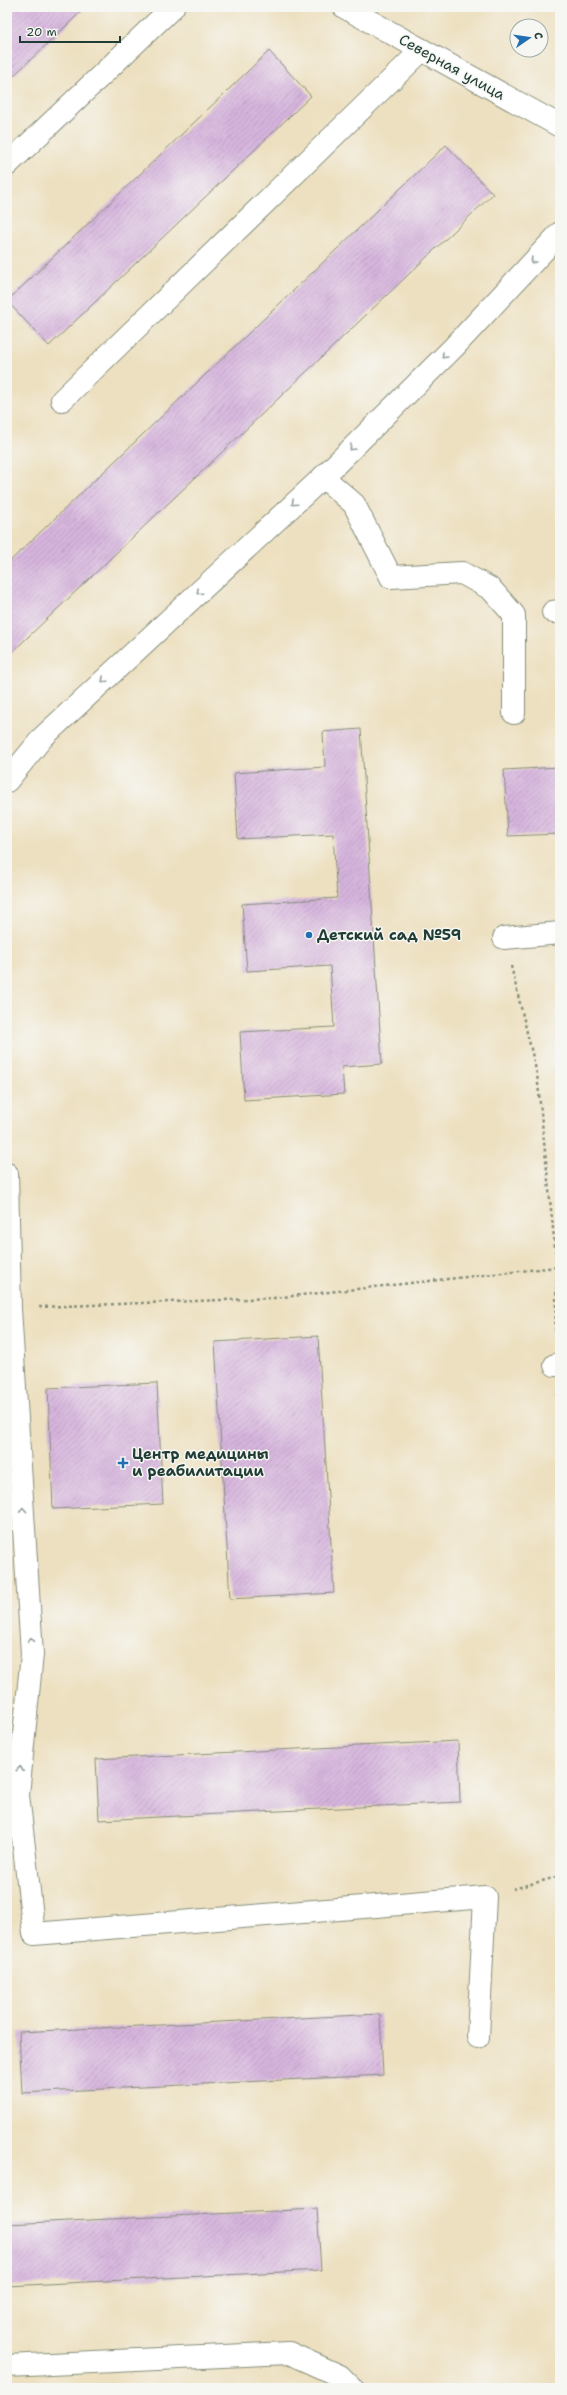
<svg xmlns="http://www.w3.org/2000/svg" width="567" height="2395" font-family="'Shantell Sans',sans-serif">
<style>
.building{fill:url(#building-hatch)}
.lines{fill:none;stroke-linecap:round;stroke-linejoin:round}
.minor-casing{stroke:#868e7a;stroke-width:24}
.path{stroke:#868e7a;stroke-width:2.5;stroke-dasharray:3 3;stroke-linecap:butt}
.minor{stroke:#fff;stroke-width:22}
.oneway{stroke:#8f9e9a}
.poi-dot{fill:#1f6fb2;stroke:#f6f6f2;stroke-width:1.5}
.labels{text-anchor:middle;dominant-baseline:central;stroke-width:3;stroke-linejoin:round;paint-order:stroke}
.street-label{font-size:15px;fill:#1f3d34;stroke:#f6f6f2}
.poi-label{font-size:15px;font-weight:bold;fill:#1f3d34;stroke:#f6f6f2;text-anchor:start}
</style>
<defs>
<pattern id="building-hatch" width="6" height="6" patternUnits="userSpaceOnUse"><rect width="6" height="6" fill="#d7b5de"/><path d="M-1 1l2-2M0 6l6-6M5 7l2-2" fill="none" stroke="#ae94b5"/></pattern>
</defs>
<rect width="100%" height="100%" fill="#f6f6f2"/>
<filter id="ink" filterUnits="userSpaceOnUse"><feTurbulence type="fractalNoise" baseFrequency=".025" numOctaves="2"/><feDisplacementMap in="SourceGraphic" scale="8" xChannelSelector="R" yChannelSelector="G"/><feConvolveMatrix kernelMatrix="1 2 1 2 8 2 1 2 1" color-interpolation-filters="sRGB"/></filter>
<filter id="wash" filterUnits="userSpaceOnUse"><feTurbulence type="fractalNoise" baseFrequency=".012" numOctaves="4" result="noise"/><feDisplacementMap in="SourceGraphic" scale="16" xChannelSelector="R" yChannelSelector="G"/><feGaussianBlur stdDeviation="0.9" result="paint"/><feColorMatrix in="noise" values="0 0 0 0 0 0 0 0 0 0 0 0 0 0 0 0 0 1.4 0 .05"/><feComposite in="paint" operator="in"/></filter>
<g filter="url(#wash)">
<rect width="100%" height="100%" fill="#ede0c0"/>
<g id="blocks">
<g class="building">
<path d="M7,7H86L7,82Z"/>
<path d="M269,51L311,96L49,346L7,301Z"/>
<path d="M446,145L493,194L7,657V564Z"/>
<path d="M361,729L382,1064L342,1067L344,1094L244,1100L240,1032L334,1027L330,966L247,971L242,904L337,898L333,834L238,839L234,773L325,767L323,732Z"/>
<path d="M560,767V834L508,836L504,770Z"/>
<path d="M318,1336L334,1593L230,1599L215,1342Z"/>
<path d="M157,1383L163,1504L53,1509L48,1388Z"/>
<path d="M458,1741L460,1802L99,1820L96,1759Z"/>
<path d="M380,2014L383,2075L22,2093L19,2032Z"/>
<path d="M317,2209L321,2270L7,2286V2224Z"/>
</g>
</g>
</g>
<g filter="url(#ink)">
<use href="#blocks" fill-opacity="0" stroke="#868e7a" stroke-width="1"/>
<g class="lines">
<defs>
<g id="minor">
<path d="M344,7L560,126"/>
<path d="M7,165L173,7"/>
<path d="M62,400L422,50"/>
<path d="M323,477L354,504L391,577L462,573L491,589L514,615V713"/>
<path d="M553,612L560,611"/>
<path d="M7,781L43,737L323,477L454,347L560,233"/>
<path d="M504,938L560,933"/>
<path d="M7,1174L10,1309L32,1654L18,1795L12,1807"/>
<path d="M555,1365L560,1364"/>
<path d="M18,1795L34,1934L485,1897L478,2037"/>
<path d="M7,2366L289,2353L340,2376L352,2388"/>
</g>
</defs>
<use href="#minor" class="minor-casing"/>
<g class="path">
<path d="M511,966L537,1074L557,1267L555,1337"/>
<path d="M39,1307L274,1298L557,1267"/>
<path d="M557,1394L560,1437"/>
<path d="M513,1889L560,1876"/>
</g>
<use href="#minor" class="minor"/>
</g>
<defs><path id="oneway-chevron" d="M-2-3.5L2.5 0L-2 3.5" fill="none" stroke-width="1.6" stroke-linecap="round" stroke-linejoin="round"/></defs>
<g class="oneway">
<use href="#oneway-chevron" transform="translate(533 261) rotate(133)"/>
<use href="#oneway-chevron" transform="translate(444 356) rotate(135)"/>
<use href="#oneway-chevron" transform="translate(352 448) rotate(135)"/>
<use href="#oneway-chevron" transform="translate(294 503) rotate(137)"/>
<use href="#oneway-chevron" transform="translate(199 592) rotate(137)"/>
<use href="#oneway-chevron" transform="translate(104 680) rotate(137)"/>
<use href="#oneway-chevron" transform="translate(23 1510) rotate(-94)"/>
<use href="#oneway-chevron" transform="translate(31 1640) rotate(-94)"/>
<use href="#oneway-chevron" transform="translate(20 1769) rotate(-84)"/>
</g>
</g>
<g class="poi-dot">
<circle cx="309" cy="935" r="4"/>
<path d="M121 1457h4v4h4v4h-4v4h-4v-4h-4v-4h4z"/>
</g>
<g class="labels">
<g class="street-label">
<text transform="translate(452 67) rotate(29)">Северная улица</text>
</g>
<g class="poi-label">
<text x="317" y="935">Детский сад №59</text>
<text x="132" y="1454">Центр медицины<tspan x="132" dy="17">и реабилитации</tspan></text>
</g>
</g>
<rect width="567" height="2395" fill="none" stroke="#f6f6f2" stroke-width="24"/>
<g transform="translate(529 38) rotate(77)"><circle r="19" fill="#f6f6f2" stroke="#a0aca6"/>
<path d="M0-3L7 15L0 10L-7 15Z" fill="#1f6fb2"/>
<text y="-6" font-size="11" font-weight="bold" text-anchor="middle" fill="#1f3d34">С</text>
</g>
<path d="M20 36v6h100v-6" fill="none" stroke="#1f3d34" stroke-width="2"/>
<text x="26" y="36" font-size="12" fill="#1f3d34" stroke="#f6f6f2" stroke-width="3" paint-order="stroke">20 m</text>
</svg>
